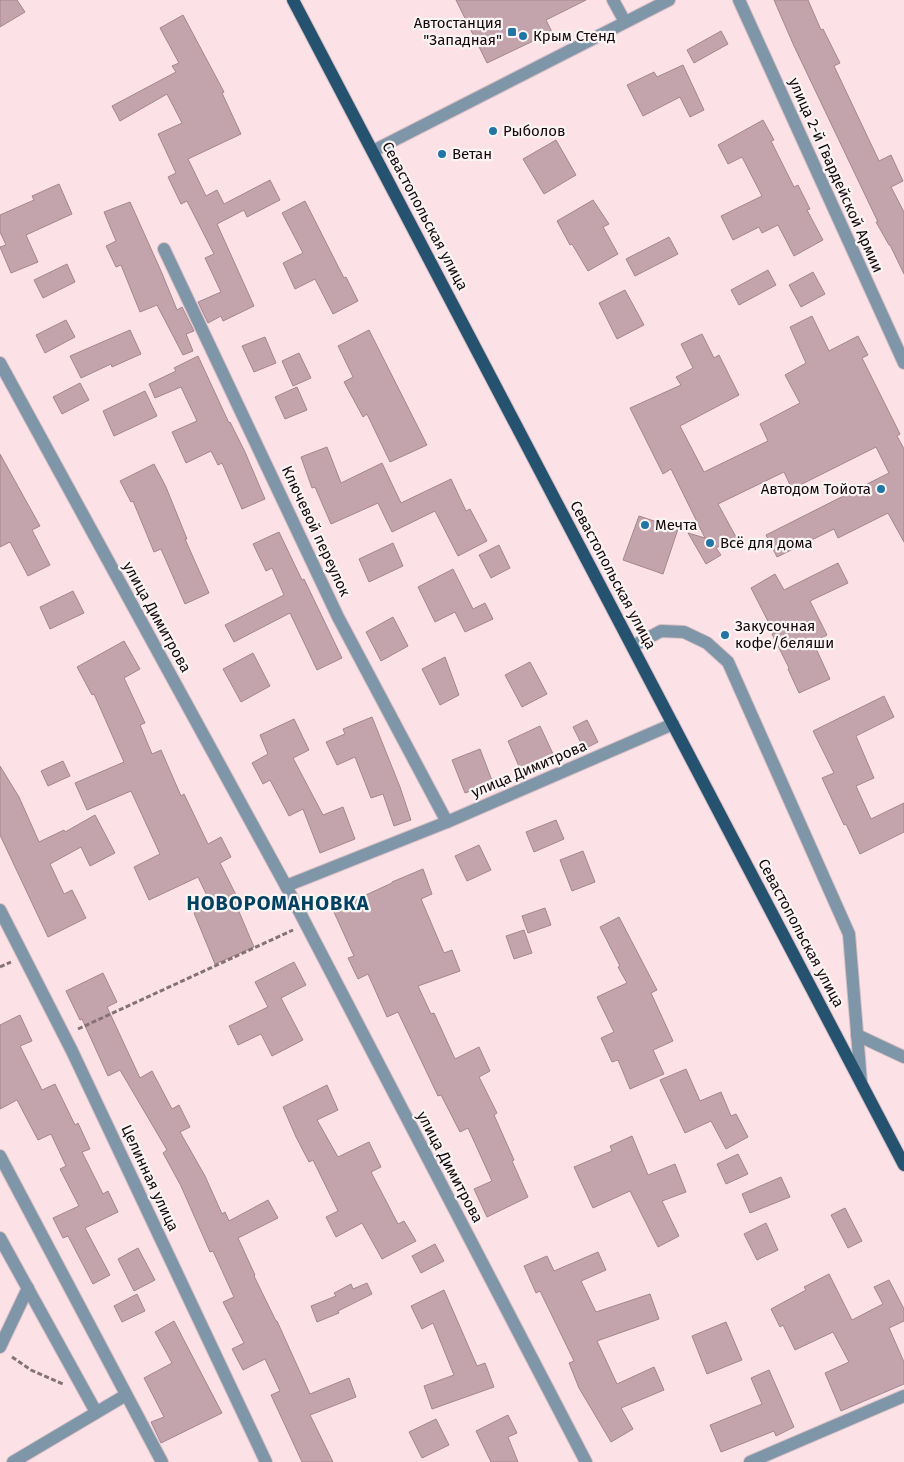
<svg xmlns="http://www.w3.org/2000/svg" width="904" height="1462" font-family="'Fira Sans',sans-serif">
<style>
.building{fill:#c4a4ac;stroke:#a6868e}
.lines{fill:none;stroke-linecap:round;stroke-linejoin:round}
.minor-casing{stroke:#d7bec4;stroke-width:14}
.major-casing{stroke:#d7bec4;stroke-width:14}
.path{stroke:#857277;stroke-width:3;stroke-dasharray:5 2.5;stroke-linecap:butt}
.minor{stroke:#7e96a7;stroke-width:12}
.major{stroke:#24526f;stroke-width:12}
.poi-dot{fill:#2176a6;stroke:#fbf4f5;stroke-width:2}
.labels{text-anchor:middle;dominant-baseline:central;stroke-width:4.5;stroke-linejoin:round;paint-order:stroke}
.poi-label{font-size:15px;fill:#13080b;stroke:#fbf4f5;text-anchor:start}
.street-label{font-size:15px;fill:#13080b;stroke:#fbf4f5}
.district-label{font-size:20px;font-weight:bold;letter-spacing:1px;fill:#004161;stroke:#fbf4f5}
</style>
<rect width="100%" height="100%" fill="#fce1e7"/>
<g class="building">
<path d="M0,0H17L25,12L0,27Z"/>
<path d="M456,0H586L546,20L552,32L487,63Z"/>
<path d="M774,0H808L821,30L823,29L840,63L834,66L879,161L891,155L903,181L891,187L904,212V274L890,245H889L876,222H878L794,46Z"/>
<path d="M183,15L224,92L222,93L241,134L188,159L206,196L217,190L224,204L270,180L280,200L247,217L244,210L217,224L254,306L223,321L221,316L208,323L198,302L221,292L205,258L214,254L187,201L181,204L168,177L176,173L158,134L182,123L167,94L120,121L112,106L176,72L172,66L179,63L160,28Z"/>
<path d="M721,31L728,44L694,63L687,50Z"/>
<path d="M683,65L704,110L690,117L680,97L643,116L627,85L654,72L657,77Z"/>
<path d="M763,120L774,140L771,141L794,187L798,185L810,209L807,210L823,240L794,256L778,225L762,233L759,227L733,240L721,216L762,196L742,157L728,164L718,145Z"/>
<path d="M556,140L576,175L544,194L523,159Z"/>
<path d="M59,184L72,214L26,235L38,262L11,273L0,247L6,245L0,232V215L34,200L32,196Z"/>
<path d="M593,200L609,224L603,227L618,254L588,271L572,244L570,245L557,221Z"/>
<path d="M305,201L344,278L346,277L358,301L333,314L315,279L295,289L283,263L303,253L282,213Z"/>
<path d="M130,202L161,271L177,310L182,307L194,331L186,334L193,351L183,355L157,305L140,312L121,265L116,267L106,246L116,241L104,212Z"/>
<path d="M669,237L678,254L635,276L626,259Z"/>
<path d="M67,264L75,282L43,298L34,280Z"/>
<path d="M768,270L776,285L739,305L731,290Z"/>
<path d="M813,272L825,294L801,307L789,285Z"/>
<path d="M625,290L644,325L617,339L599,303Z"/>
<path d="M812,316L829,351L858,336L868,355L862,358L900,434L897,436L904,449V542L888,513L838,538L834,529L777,557L766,535L889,473L876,447L792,489L784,472L718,504L736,537L716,548L721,555L706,564L688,533L705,538L671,469L663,474L630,408L681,385L676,377L693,368L681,344L702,334L714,358L719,355L739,395L680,426L704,472L768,441L760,424L800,403L785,375L806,363L790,327Z"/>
<path d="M66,320L75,337L45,353L36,335Z"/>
<path d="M130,330L141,354L112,367L111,364L81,378L70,356Z"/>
<path d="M369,330L427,445L390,462L367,414L363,417L344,382L353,377L338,346Z"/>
<path d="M265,337L276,363L254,372L242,346Z"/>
<path d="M299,353L311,378L293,386L282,361Z"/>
<path d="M198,356L229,423L230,422L245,452L265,499L242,509L222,463L218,465L211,451L186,463L172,432L197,421L181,387L155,398L149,384L176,371L174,368Z"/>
<path d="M80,383L89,400L62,414L53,397Z"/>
<path d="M297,387L307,410L285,419L275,397Z"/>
<path d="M145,391L157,416L114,436L103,411Z"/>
<path d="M327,447L341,483L382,463L401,503L451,479L466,511L470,509L487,541L458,556L435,511L392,532L378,503L331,524L315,487L312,488L301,457Z"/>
<path d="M0,454L40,526L32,530L50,565L28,576L10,542L0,547Z"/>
<path d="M154,464L166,487L187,539H185L209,593L185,604L161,549L154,552L133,501L131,502L120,481Z"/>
<path d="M639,516L678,529L663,574L623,560Z"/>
<path d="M279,532L302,580L304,579L342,658L317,670L290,613L234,642L225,625L284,595L272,568L266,571L253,544Z"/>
<path d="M393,543L403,566L369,582L359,559Z"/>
<path d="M499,545L510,568L491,578L479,555Z"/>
<path d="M838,563L848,583L810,601L827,635L813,642L830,679L799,693L788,669L789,668L772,634L774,633L751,588L775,574L784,590Z"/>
<path d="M453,569L473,609L485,603L493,619L465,632L455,612L435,622L418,587Z"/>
<path d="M73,591L84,613L50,629L40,607Z"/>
<path d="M393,617L408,646L381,661L366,632Z"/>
<path d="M124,641L140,669L124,678L145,723L140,725L152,754L161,750L181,796L184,794L208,844L221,837L231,857L220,863L241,905L237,907L254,947L215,964L194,913L212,906L198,877L149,900L134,867L160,854L131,791L87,810L75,783L124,762L94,694L92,695L77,667Z"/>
<path d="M253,653L270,686L241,702L223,669Z"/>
<path d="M445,657L459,695L440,705L422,669Z"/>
<path d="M530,662L547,694L522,707L505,675Z"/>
<path d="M884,696L894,717L856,736L874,778L856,786L871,819L904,803V832L860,854L846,824L844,825L822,778L834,773L813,731Z"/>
<path d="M372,717L400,787L411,820L394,826L383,794L371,798L355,757L337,765L326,742L345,734L343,729Z"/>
<path d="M294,719L309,750L293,758L323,815L343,807L355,839L320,853L303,809L289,816L270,780L263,784L252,763L268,754L260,735Z"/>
<path d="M587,720L598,742L584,749L573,727Z"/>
<path d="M540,726L554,756L521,771L508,741Z"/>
<path d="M480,749L493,783L465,793L452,760Z"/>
<path d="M63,761L70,776L48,786L41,771Z"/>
<path d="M0,766L19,797L39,842L64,830L65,832L95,815L115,853L90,866L81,847L50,864L64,894L72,890L86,918L48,937L0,835Z"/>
<path d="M556,820L564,839L534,852L526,832Z"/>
<path d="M479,845L491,870L467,881L455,856Z"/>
<path d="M583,851L595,882L572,891L560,860Z"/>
<path d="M423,869L432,894L421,899L444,953L452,950L460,971L418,986L431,1014L434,1013L455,1059L479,1047L490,1071L479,1077L497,1113L494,1115L514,1160L512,1161L528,1197L487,1217L474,1189L492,1181L468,1128L460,1132L441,1095L438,1096L398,1012L387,1017L368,974L358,979L348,958L354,956L333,910L392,883V882Z"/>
<path d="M545,908L551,925L528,933L522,916Z"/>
<path d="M619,917L657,990L651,993L673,1041L653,1050L664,1074L630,1089L618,1060L612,1062L601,1038L614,1032L597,997L627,983L618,967L620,966L600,927Z"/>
<path d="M524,930L532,953L514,959L506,936Z"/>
<path d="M294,962L306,985L281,998L303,1040L272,1056L261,1034L238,1045L229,1026L268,1007L255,982Z"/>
<path d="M103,973L117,1002L107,1007L140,1078L152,1071L172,1109L179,1105L190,1127L180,1132L205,1176L222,1214L225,1212L229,1221L268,1200L278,1218L238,1238L255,1275L254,1276L276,1321H277L310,1394L349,1378L356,1397L310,1415L333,1462H302L271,1395L280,1391L265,1359L243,1370L232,1349L244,1343L223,1302L234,1297L213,1251L210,1252L181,1186L163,1153L167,1150L120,1070L108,1076L82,1019L80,1020L66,991Z"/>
<path d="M20,1015L32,1041L20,1046L42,1090L55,1084L75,1125L78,1123L90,1149L82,1152L103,1194L108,1191L118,1212L85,1228L110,1275L93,1284L68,1236L63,1238L53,1218L79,1206L60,1169L66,1166L51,1134L38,1140L17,1100L0,1109V1025Z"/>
<path d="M686,1069L700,1101L721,1092L731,1116L736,1114L748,1137L726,1149L711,1121L685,1133L660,1080Z"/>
<path d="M327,1085L338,1110L317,1120L338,1157L369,1142L381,1167L371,1172L398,1224L404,1221L416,1241L382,1259L362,1223L336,1237L326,1217L338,1211L313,1160L309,1162L296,1137L283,1107Z"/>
<path d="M632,1136L648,1175L675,1164L686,1192L662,1201L679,1236L658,1247L630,1191L593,1208L574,1167L612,1151L610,1146Z"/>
<path d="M738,1154L748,1174L726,1184L717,1164Z"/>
<path d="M781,1177L790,1197L750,1213L742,1194Z"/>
<path d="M845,1208L862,1241L848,1248L831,1215Z"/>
<path d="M766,1223L778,1250L757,1260L744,1234Z"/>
<path d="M435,1244L444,1261L421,1273L412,1256Z"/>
<path d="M138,1248L155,1280L134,1291L118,1259Z"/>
<path d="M598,1252L606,1270L581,1281L596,1312L650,1294L659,1319L597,1341L617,1384L654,1367L664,1390L621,1408L633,1429L611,1442L579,1388L569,1363L574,1361L540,1291L536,1293L524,1266L547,1256L554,1271Z"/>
<path d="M829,1274L852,1320L883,1304L874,1287L889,1280L904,1309V1321L889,1328L904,1362V1384L841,1411L825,1373L849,1362L833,1332L795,1350L783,1325L780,1327L771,1309L806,1290L804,1287Z"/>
<path d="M367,1283L372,1294L338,1311L339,1313L317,1322L311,1306L336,1296L334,1293L351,1284L353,1289Z"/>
<path d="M444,1290L477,1366L485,1363L494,1387L432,1409L424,1386L454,1375L433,1323L422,1329L411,1306Z"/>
<path d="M137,1294L145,1311L122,1322L114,1306Z"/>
<path d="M174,1321L222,1413L161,1443L151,1422L164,1417L144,1378L172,1363L155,1332Z"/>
<path d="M726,1322L742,1360L707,1374L692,1336Z"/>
<path d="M769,1370L794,1427L776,1436L774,1431L721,1452L710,1425L762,1404L751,1378Z"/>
<path d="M508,1415L517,1433L508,1437L518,1462H491L476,1431Z"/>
<path d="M436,1419L449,1445L422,1458L409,1432Z"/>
</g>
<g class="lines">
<defs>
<g id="minor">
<path d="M613,0L625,22"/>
<path d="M739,0L904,363"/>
<path d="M373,151L669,0"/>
<path d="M164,249L338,617L447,822"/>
<path d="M0,363L286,886L586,1462"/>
<path d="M633,646L661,631L684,632L707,643L728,662L849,934L861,1082"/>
<path d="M286,886L447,822L673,724"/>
<path d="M0,910L72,1051L266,1462"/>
<path d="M857,1035L904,1057"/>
<path d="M0,1156L162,1462"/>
<path d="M0,1238L96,1412"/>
<path d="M0,1347L28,1288"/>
<path d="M13,1462L126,1395"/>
<path d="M750,1462L904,1396"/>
</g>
<path id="major" d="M293,0L904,1165"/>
</defs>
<use href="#minor" class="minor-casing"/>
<use href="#major" class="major-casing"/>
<g class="path">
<path d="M0,967L11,962"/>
<path d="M78,1029L293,930"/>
<path d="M12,1357L31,1370L63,1384"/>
</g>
<use href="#minor" class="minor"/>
<use href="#major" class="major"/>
</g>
<g class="poi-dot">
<rect x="507" y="27" width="10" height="10" rx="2.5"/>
<circle cx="523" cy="36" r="5"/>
<circle cx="493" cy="131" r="5"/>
<circle cx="442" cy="154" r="5"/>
<circle cx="881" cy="489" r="5"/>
<circle cx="645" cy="525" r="5"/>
<circle cx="710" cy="543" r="5"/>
<circle cx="725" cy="635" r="5"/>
</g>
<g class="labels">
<g class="poi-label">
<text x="502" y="23" text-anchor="end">Автостанция<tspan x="502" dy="17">"Западная"</tspan></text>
<text x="533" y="36">Крым Стенд</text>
<text x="503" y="131">Рыболов</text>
<text x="452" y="154">Ветан</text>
<text x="871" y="489" text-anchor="end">Автодом Тойота</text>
<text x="655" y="525">Мечта</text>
<text x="720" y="543">Всё для дома</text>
<text x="735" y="626">Закусочная<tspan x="735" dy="17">кофе/беляши</tspan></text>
</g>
<g class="street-label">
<text transform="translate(836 175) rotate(66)">улица 2-й Гвардейской Армии</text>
<text transform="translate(425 216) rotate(62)">Севастопольская улица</text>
<text transform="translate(316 531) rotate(65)">Ключевой переулок</text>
<text transform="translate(613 575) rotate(62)">Севастопольская улица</text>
<text transform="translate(157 617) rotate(61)">улица Димитрова</text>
<text transform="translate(529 769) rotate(-23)">улица Димитрова</text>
<text transform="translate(801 933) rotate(62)">Севастопольская улица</text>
<text transform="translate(450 1167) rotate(62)">улица Димитрова</text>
<text transform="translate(150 1178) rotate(65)">Целинная улица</text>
</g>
<g class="district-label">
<text x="278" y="903">НОВОРОМАНОВКА</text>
</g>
</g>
</svg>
